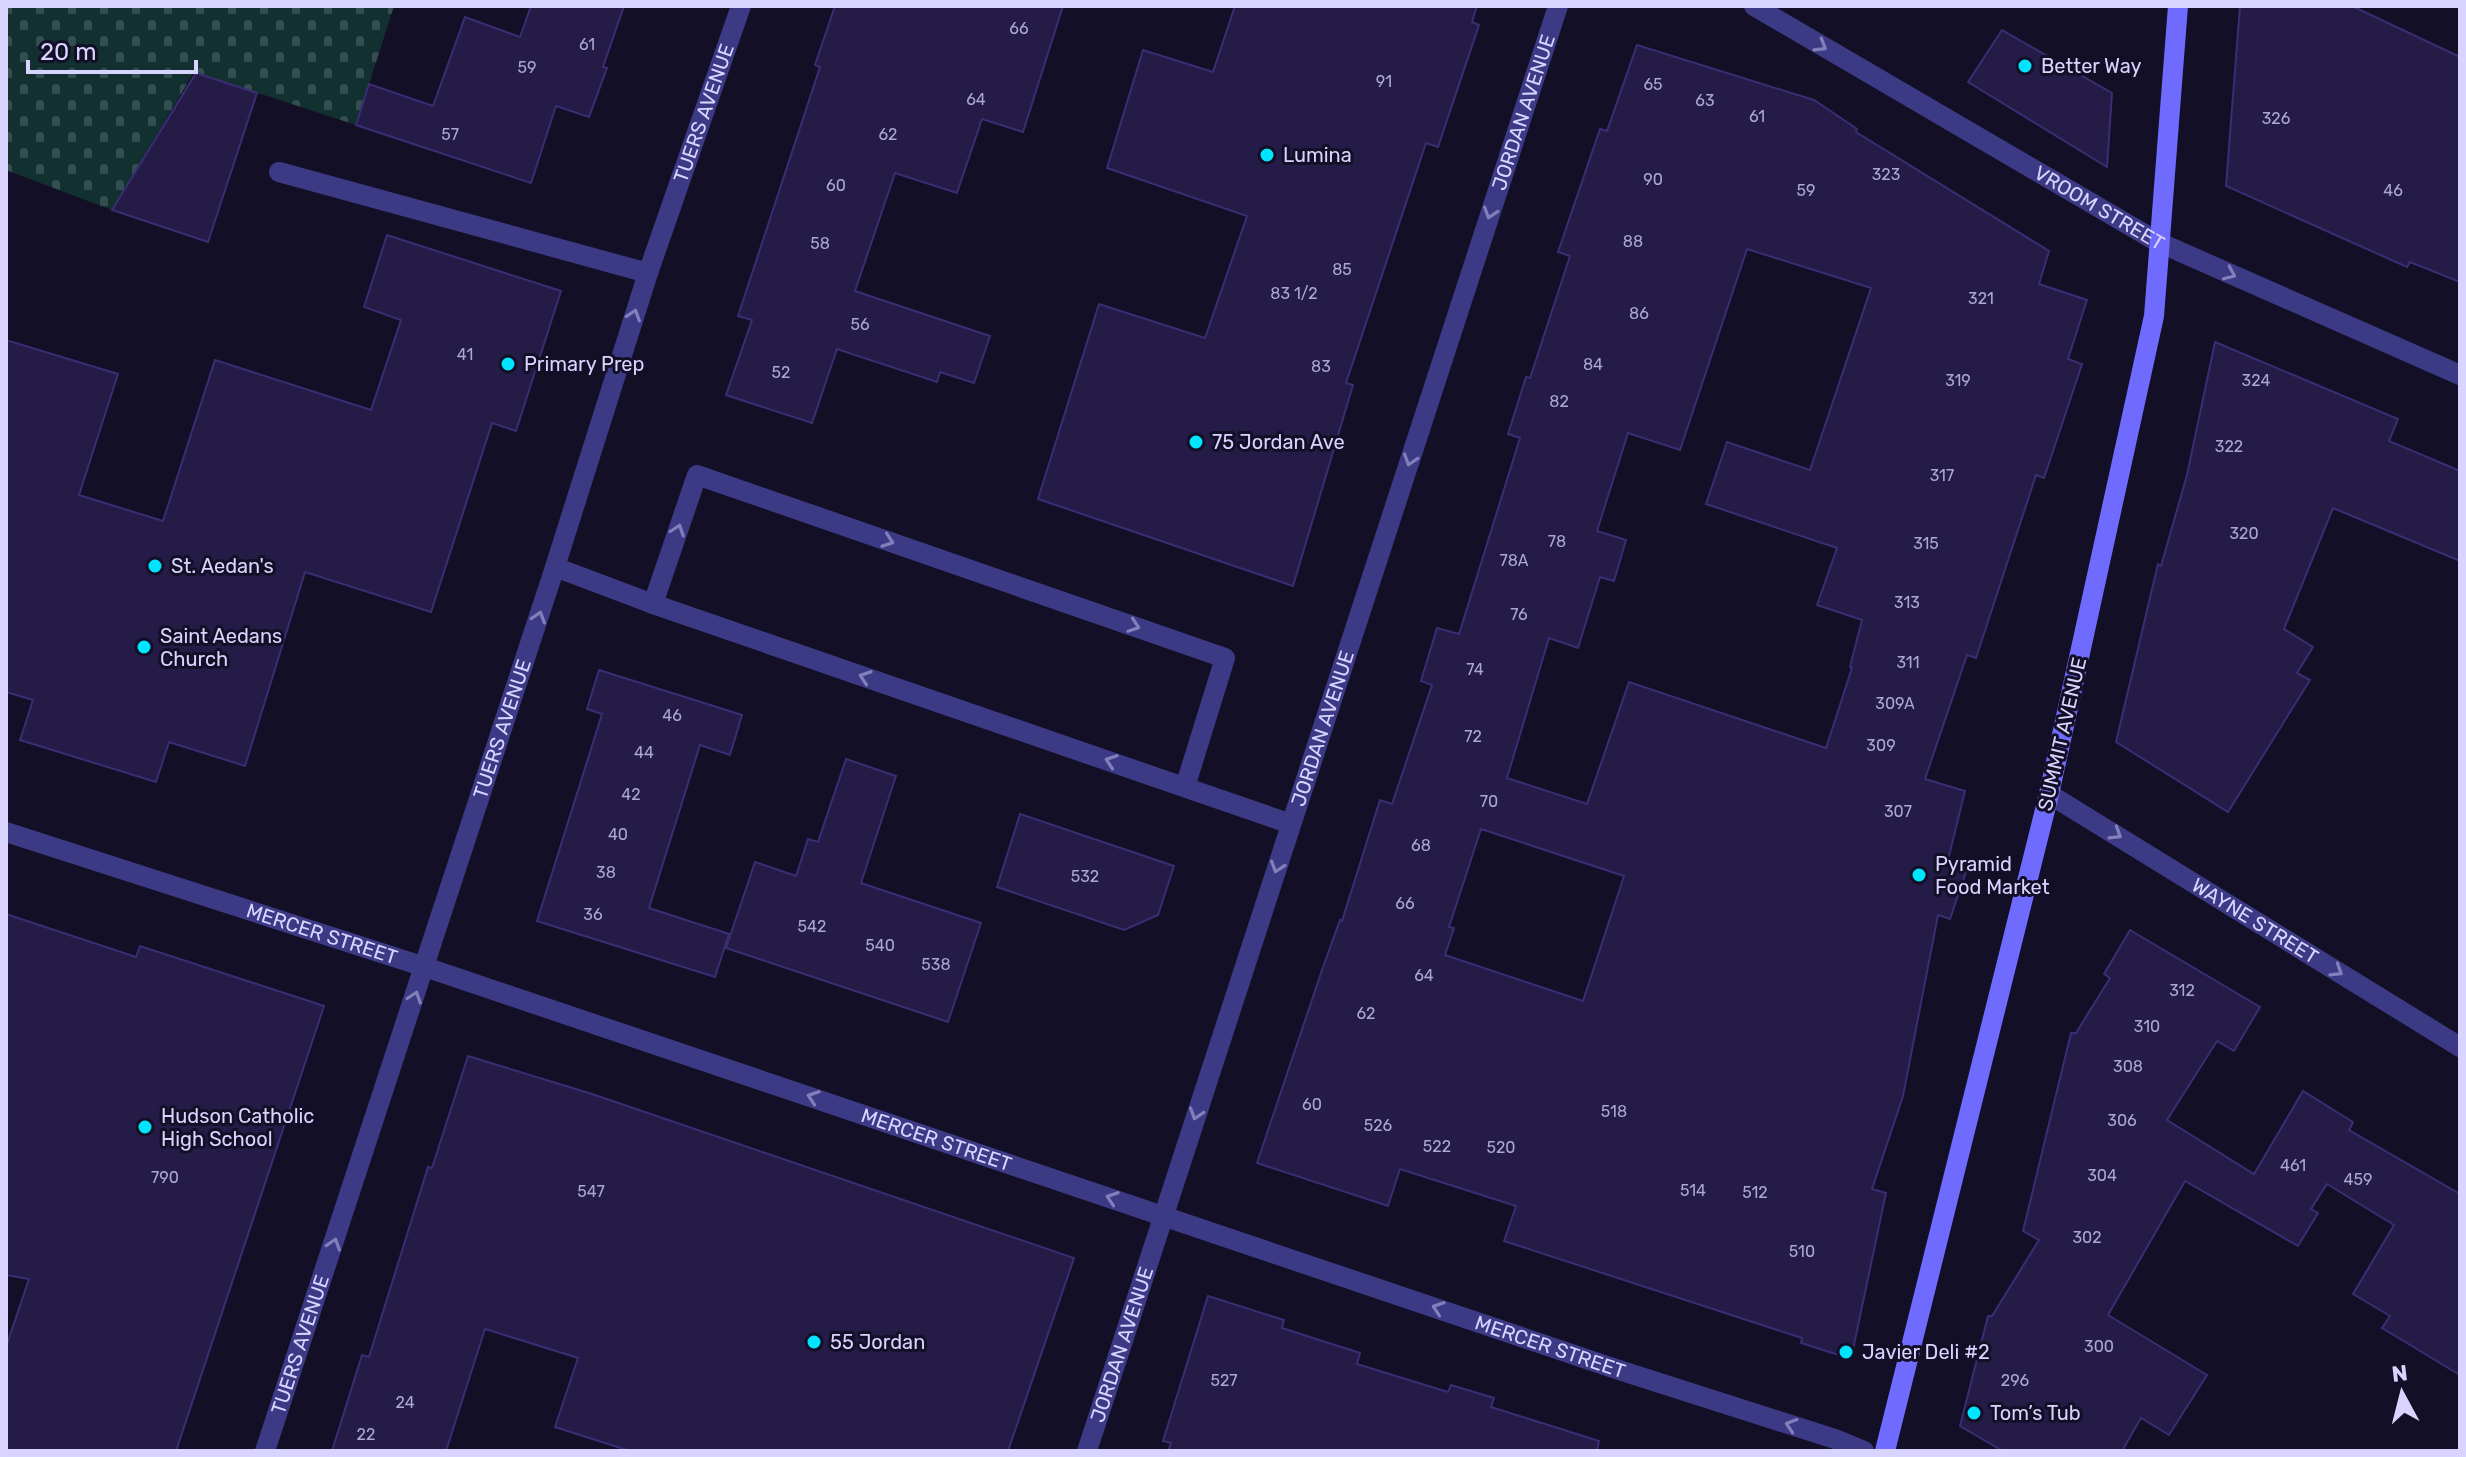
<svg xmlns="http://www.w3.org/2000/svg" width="2466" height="1457" font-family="Rubik,sans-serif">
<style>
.cemetery{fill:url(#cemetery-stones)}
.building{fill:#241b47;stroke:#3b2d73;stroke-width:2;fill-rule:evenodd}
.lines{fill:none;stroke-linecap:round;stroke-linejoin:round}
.service{stroke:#3d3a85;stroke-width:20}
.minor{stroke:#3d3a85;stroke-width:20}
.secondary{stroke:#6f6bff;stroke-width:20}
.oneway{stroke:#837fbc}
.poi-dot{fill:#00e5ff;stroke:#130f26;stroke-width:3}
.labels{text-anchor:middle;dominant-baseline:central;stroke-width:6;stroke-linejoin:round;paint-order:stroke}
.number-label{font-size:16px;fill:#aca6d1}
.poi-label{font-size:20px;fill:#d9d4ff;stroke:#130f26;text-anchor:start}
.street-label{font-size:20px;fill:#d9d4ff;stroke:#130f26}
</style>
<defs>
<pattern id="cemetery-stones" width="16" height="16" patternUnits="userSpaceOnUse" patternTransform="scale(2)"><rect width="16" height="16" fill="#12302f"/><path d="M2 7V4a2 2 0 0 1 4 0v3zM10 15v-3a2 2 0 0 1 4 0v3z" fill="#344d4e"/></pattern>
</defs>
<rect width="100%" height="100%" fill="#130f26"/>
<path class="cemetery" d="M6,6H394L356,125L194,72L112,210L6,170Z"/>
<g class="building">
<path d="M531,6H624L603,67L607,68L589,117L556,106L531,183L356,125L369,84L433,106L465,17L520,37Z"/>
<path d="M835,6H1063L1023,132L982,119L957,193L895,173L855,291L990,336L974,383L940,372L937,382L837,349L812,423L726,395L752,320L738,316L820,67L815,65Z"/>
<path d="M1235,6H1477L1472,22L1479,25L1438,147L1426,143L1346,383L1353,385L1293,586L1038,499L1099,304L1205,338L1247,216L1107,168L1143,50L1213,72Z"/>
<path d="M2240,6H2352L2460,57V282L2410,262L2407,267L2226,186Z"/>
<path d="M2002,30L2112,93L2107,167L1968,82Z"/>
<path d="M1637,45L1814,100L1857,129L1856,132L2049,251L2039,284L2087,300L2068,359L2082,364L2044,478L2036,475L1976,658L1967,655L1925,779L1965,791L1948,860L1968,866L1950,919L1938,915L1903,1096L1872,1189L1886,1193L1851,1359L1801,1343L1802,1338L1504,1241L1516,1206L1400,1169L1388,1206L1257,1163L1322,970L1340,920L1342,921L1380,800L1392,804L1432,685L1421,681L1437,628L1459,634L1520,438L1508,434L1526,377L1530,378L1570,256L1558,252L1600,129L1607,131ZM1747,249L1871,288L1810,470L1727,442L1706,504L1837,548L1817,605L1862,620L1850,667L1852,668L1826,748L1629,682L1587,804L1507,778L1549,638L1578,648L1600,577L1614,581L1626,540L1597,531L1628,433L1680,450ZM1481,829L1624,876L1583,1001L1445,955L1454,928L1449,927Z"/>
<path d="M196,73L257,93L208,242L112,210Z"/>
<path d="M387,235L561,291L516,431L492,423L431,612L305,572L245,766L169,742L156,782L20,740L33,700L6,692V340L118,374L79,495L163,521L215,360L371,410L401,320L364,307Z"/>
<path d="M2215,342L2398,419L2389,441L2460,471V561L2333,508L2284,629L2313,647L2297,673L2310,680L2228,812L2116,742L2158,564L2161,566L2187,475Z"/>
<path d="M599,670L742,715L730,755L700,745L649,908L729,934L715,977L537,921L602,714L587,709Z"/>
<path d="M846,759L896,776L861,883L981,923L948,1022L726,948L755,862L796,876L808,839L818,842Z"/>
<path d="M1020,814L1174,866L1158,915L1124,930L997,887Z"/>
<path d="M6,914L136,957L140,946L324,1006L176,1451H6V1347L29,1279L6,1275Z"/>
<path d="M2130,930L2260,1007L2234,1051L2217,1041L2167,1120L2254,1174L2303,1091L2353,1122L2349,1130L2460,1194V1375L2382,1328L2390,1316L2353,1294L2394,1225L2327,1184L2311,1209L2318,1213L2298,1246L2185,1181L2108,1315L2207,1375L2169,1435L2141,1418L2122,1451H2003L1960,1426L1988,1316H1992L2039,1240L2023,1231L2071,1033H2076L2110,978L2104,974Z"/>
<path d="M468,1056L592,1094L1074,1258L1008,1451H630L555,1427L578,1358L485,1329L446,1451H332L362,1355L369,1357L428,1167L432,1168Z"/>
<path d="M1208,1296L1284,1320L1282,1328L1360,1353L1357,1364L1448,1392L1451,1385L1494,1398L1491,1407L1599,1441L1597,1451H1168L1171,1443L1163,1441Z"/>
</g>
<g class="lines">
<g class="service">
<path d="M279,172L648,273"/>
<path d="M555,567L653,604L1291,824"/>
<path d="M653,604L697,475L1225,658L1185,787"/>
</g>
<g class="minor">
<path id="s1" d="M1754,6L2158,242L2460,375"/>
<path id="s2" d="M2049,794L2460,1047"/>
<path id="s3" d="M6,832L425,967L1619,1370L1835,1439L1864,1451"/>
<path id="s4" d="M265,1451L555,567L648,273L741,6"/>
<path id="s5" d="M1087,1451L1558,6"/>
</g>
<path class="secondary" d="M1885,1451L2049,794L2154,316L2178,6"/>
</g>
<defs><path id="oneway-chevron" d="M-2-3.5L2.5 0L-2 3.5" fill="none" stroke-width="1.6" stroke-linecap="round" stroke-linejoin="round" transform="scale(2)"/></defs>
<g class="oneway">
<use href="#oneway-chevron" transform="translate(1821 46) rotate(31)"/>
<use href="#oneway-chevron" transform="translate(1490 213) rotate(108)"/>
<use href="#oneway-chevron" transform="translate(2230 274) rotate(24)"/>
<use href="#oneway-chevron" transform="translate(634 315) rotate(-72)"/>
<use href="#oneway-chevron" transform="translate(1410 460) rotate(108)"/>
<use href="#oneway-chevron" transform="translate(678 530) rotate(-71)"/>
<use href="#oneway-chevron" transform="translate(888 541) rotate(19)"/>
<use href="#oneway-chevron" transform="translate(539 617) rotate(-72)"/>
<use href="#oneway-chevron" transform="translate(1134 626) rotate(19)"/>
<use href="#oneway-chevron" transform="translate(865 677) rotate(-161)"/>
<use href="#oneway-chevron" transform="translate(1111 761) rotate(-161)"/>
<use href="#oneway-chevron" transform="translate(2116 834) rotate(32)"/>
<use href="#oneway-chevron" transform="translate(1277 867) rotate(108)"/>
<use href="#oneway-chevron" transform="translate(2337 971) rotate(32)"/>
<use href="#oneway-chevron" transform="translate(415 997) rotate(-71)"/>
<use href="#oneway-chevron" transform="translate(813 1097) rotate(-161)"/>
<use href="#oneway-chevron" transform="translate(1196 1114) rotate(108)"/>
<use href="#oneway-chevron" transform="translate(1112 1198) rotate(-161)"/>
<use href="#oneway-chevron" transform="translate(334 1244) rotate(-72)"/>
<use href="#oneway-chevron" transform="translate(1438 1308) rotate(-161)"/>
<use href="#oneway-chevron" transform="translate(1791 1425) rotate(-162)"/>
</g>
<g class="poi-dot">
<circle cx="2025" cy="66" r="8"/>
<circle cx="1267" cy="155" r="8"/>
<circle cx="508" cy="364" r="8"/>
<circle cx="1196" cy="442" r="8"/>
<circle cx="155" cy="566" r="8"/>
<circle cx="144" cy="647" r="8"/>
<circle cx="1919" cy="875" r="8"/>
<circle cx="145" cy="1127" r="8"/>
<circle cx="814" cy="1342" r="8"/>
<circle cx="1846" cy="1352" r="8"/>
<circle cx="1974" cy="1413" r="8"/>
</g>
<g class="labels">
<g class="number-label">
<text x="1019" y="28">66</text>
<text x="587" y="44">61</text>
<text x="527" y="67">59</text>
<text x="1384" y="81">91</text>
<text x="1653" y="84">65</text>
<text x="976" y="99">64</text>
<text x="1705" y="100">63</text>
<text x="1757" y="116">61</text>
<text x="2276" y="118">326</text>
<text x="450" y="134">57</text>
<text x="888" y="134">62</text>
<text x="1886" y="174">323</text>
<text x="1653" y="179">90</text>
<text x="836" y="185">60</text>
<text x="1806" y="190">59</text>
<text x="2393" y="190">46</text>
<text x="1633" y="241">88</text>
<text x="820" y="243">58</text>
<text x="1342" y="269">85</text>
<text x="1294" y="293">83 1/2</text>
<text x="1981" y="298">321</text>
<text x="1639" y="313">86</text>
<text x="860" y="324">56</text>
<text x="465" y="354">41</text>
<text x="1593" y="364">84</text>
<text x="1321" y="366">83</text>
<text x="781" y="372">52</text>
<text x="1958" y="380">319</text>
<text x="2256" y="380">324</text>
<text x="1559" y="401">82</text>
<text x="2229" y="446">322</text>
<text x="1942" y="475">317</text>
<text x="2244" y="533">320</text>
<text x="1557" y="541">78</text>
<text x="1926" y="543">315</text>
<text x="1514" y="560">78A</text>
<text x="1907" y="602">313</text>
<text x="1519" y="614">76</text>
<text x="1908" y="662">311</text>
<text x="1475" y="669">74</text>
<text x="1895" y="703">309A</text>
<text x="672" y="715">46</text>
<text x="1473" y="736">72</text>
<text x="1881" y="745">309</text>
<text x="644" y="752">44</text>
<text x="631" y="794">42</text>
<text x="1489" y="801">70</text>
<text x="1898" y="811">307</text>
<text x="618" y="834">40</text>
<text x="1421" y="845">68</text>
<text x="606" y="872">38</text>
<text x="1085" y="876">532</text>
<text x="1405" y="903">66</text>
<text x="593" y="914">36</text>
<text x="812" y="926">542</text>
<text x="880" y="945">540</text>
<text x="936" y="964">538</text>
<text x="1424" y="975">64</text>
<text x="2182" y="990">312</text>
<text x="1366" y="1013">62</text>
<text x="2147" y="1026">310</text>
<text x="2128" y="1066">308</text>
<text x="1312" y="1104">60</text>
<text x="1614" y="1111">518</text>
<text x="2122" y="1120">306</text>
<text x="1378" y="1125">526</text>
<text x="1437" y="1146">522</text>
<text x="1501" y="1147">520</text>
<text x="2293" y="1165">461</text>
<text x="2102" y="1175">304</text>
<text x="165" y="1177">790</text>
<text x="2358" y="1179">459</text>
<text x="1693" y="1190">514</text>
<text x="591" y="1191">547</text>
<text x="1755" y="1192">512</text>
<text x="2087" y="1237">302</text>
<text x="1802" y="1251">510</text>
<text x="2099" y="1346">300</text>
<text x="1224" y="1380">527</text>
<text x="2015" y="1380">296</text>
<text x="405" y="1402">24</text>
<text x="366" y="1434">22</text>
</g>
<g class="poi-label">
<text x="2041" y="66">Better Way</text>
<text x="1283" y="155">Lumina</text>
<text x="524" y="364">Primary Prep</text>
<text x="1212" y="442">75 Jordan Ave</text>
<text x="171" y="566">St. Aedan's</text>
<text x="160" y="636">Saint Aedans<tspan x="160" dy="23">Church</tspan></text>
<text x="1935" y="864">Pyramid<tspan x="1935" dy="23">Food Market</tspan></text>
<text x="161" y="1116">Hudson Catholic<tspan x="161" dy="23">High School</tspan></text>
<text x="830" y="1342">55 Jordan</text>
<text x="1862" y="1352">Javier Deli #2</text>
<text x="1990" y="1413">Tom’s Tub</text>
</g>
<g class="street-label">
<text stroke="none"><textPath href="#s4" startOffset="1408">TUERS AVENUE</textPath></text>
<text stroke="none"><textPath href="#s5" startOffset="1408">JORDAN AVENUE</textPath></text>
<text stroke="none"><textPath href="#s1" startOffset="400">VROOM STREET</textPath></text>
<text stroke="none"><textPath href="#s4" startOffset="760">TUERS AVENUE</textPath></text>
<text stroke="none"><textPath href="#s5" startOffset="760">JORDAN AVENUE</textPath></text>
<text transform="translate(2062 734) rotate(-77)">SUMMIT AVENUE</text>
<text stroke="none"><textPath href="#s2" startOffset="242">WAYNE STREET</textPath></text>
<text stroke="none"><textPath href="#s3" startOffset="332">MERCER STREET</textPath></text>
<text stroke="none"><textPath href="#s3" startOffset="980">MERCER STREET</textPath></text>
<text stroke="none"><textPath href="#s4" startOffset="112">TUERS AVENUE</textPath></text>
<text stroke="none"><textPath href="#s5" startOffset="112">JORDAN AVENUE</textPath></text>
<text stroke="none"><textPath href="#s3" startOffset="1628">MERCER STREET</textPath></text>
</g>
</g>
<rect width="2466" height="1457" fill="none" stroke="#d9d4ff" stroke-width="16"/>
<g transform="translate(2402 1393) rotate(353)" stroke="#130f26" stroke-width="6" paint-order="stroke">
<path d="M0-6L14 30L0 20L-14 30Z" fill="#d9d4ff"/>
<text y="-12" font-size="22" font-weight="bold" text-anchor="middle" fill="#d9d4ff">N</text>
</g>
<path d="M28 60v12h168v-12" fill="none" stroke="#d9d4ff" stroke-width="4"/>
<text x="40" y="60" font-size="24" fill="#d9d4ff" stroke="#130f26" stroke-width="6" paint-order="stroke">20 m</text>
</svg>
